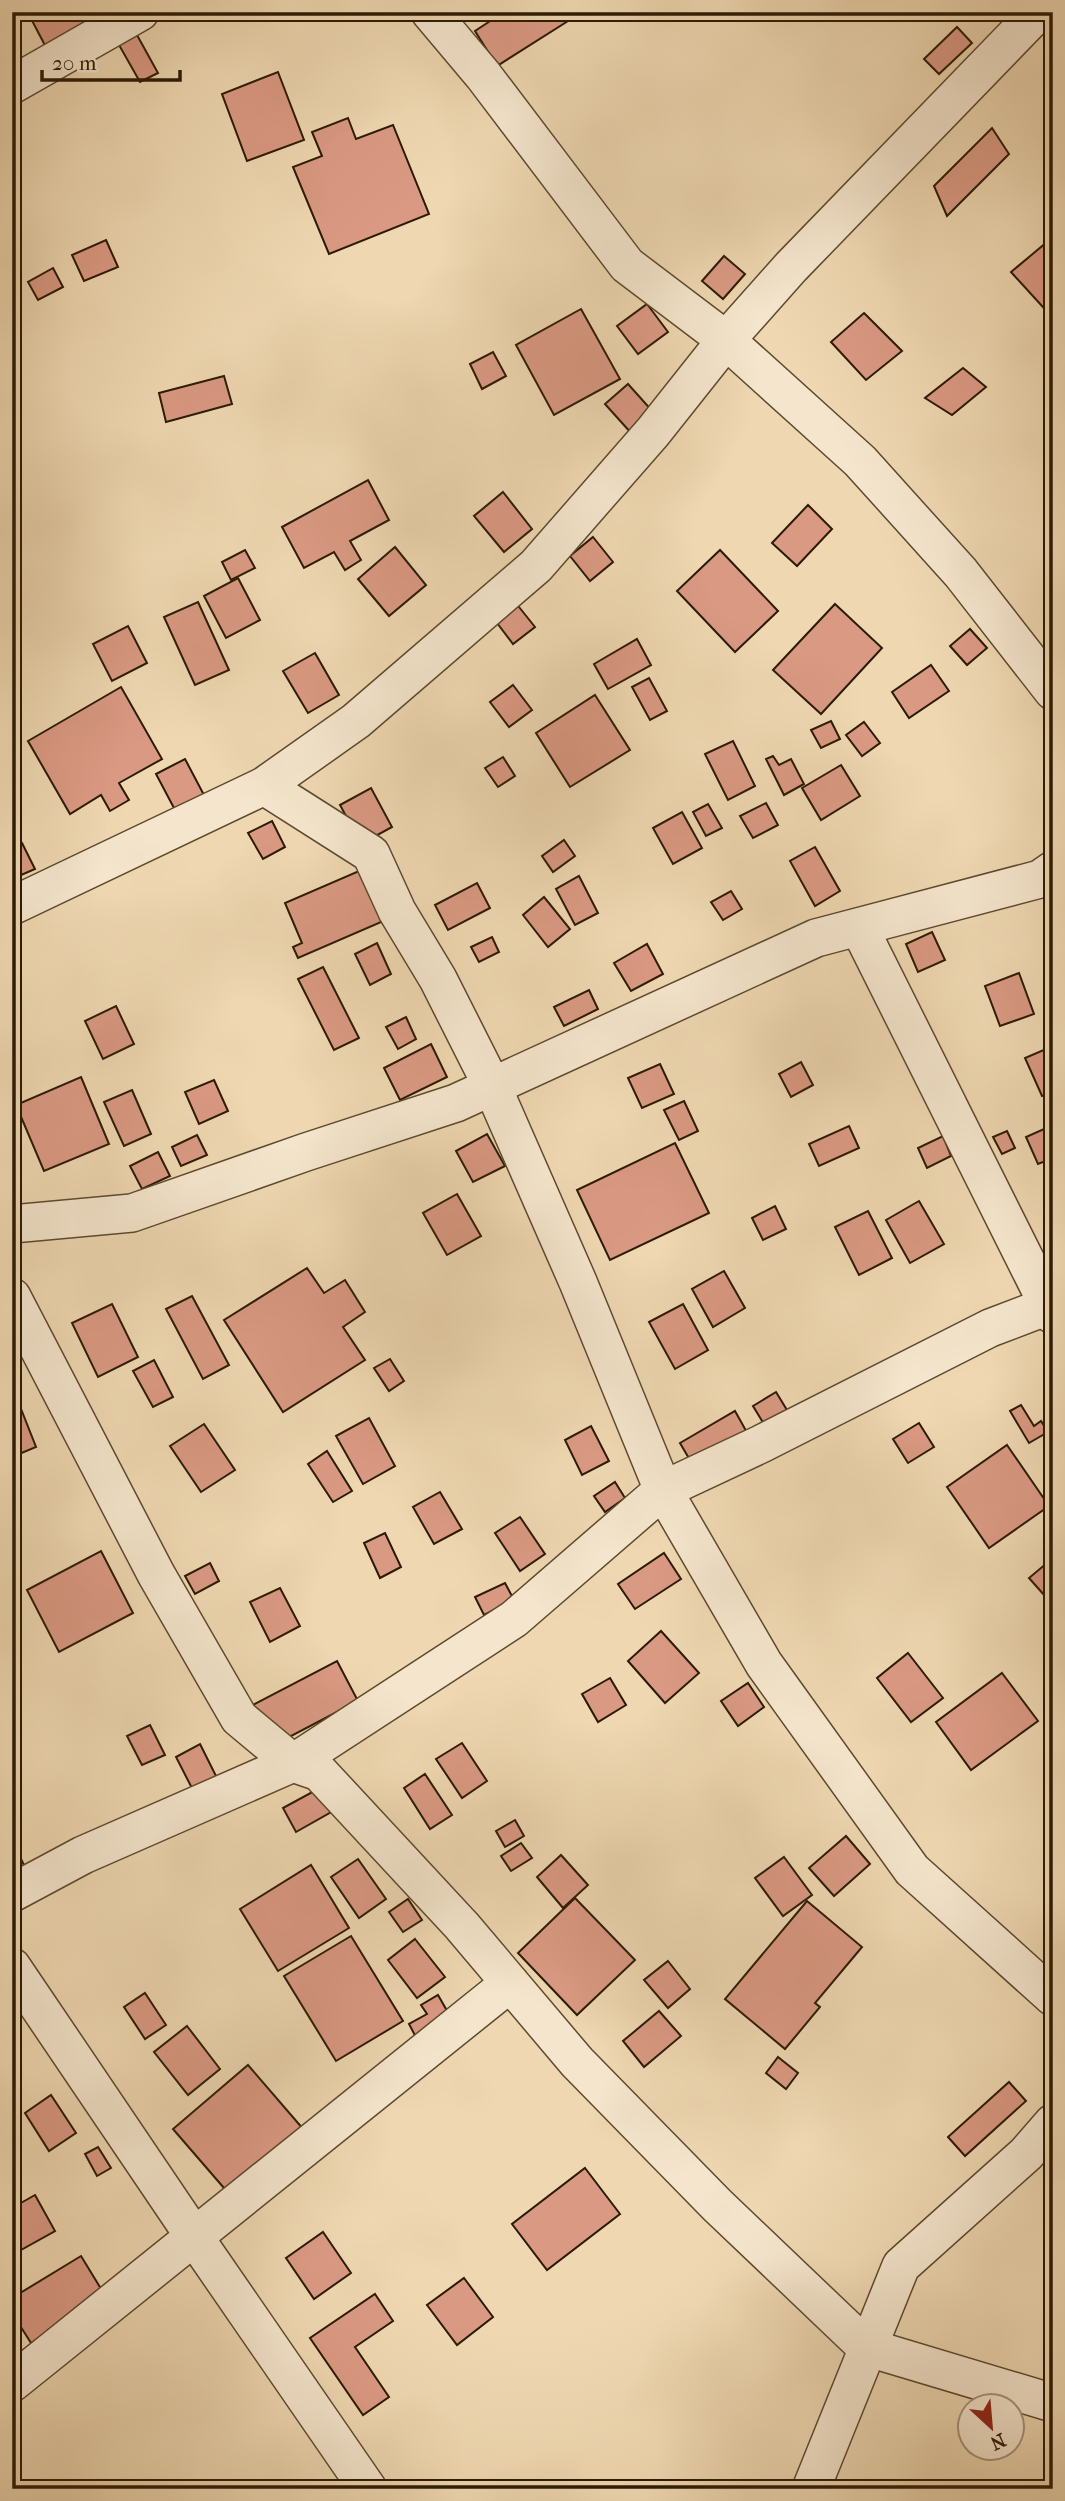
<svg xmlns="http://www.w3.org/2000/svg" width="1065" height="2501" font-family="'IM FELL French Canon',serif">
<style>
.building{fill:#da9983;stroke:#2c1b03;stroke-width:2}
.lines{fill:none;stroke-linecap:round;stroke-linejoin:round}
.street-casing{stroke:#5c4a2e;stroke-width:40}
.street{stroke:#f4e5cc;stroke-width:37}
</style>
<rect width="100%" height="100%" fill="#eed7b1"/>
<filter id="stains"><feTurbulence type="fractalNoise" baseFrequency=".00286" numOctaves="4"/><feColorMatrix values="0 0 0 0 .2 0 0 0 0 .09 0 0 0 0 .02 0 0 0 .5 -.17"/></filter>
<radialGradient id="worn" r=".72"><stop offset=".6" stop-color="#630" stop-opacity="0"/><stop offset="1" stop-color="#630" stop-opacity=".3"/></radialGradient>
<g class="building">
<path d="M30,12H116L48,51L28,13Z"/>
<path d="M504,12H574L576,16L497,66L475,31Z"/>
<path d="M957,27L972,43L939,74L924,59Z"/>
<path d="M137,35L158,73L140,82L119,45Z"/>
<path d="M278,72L304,140L247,161L222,94Z"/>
<path d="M348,118L356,139L393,125L429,214L329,254L293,167L322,156L312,132Z"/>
<path d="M992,128L1009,154L947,216L934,186Z"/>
<path d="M1053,237V316L1052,317L1011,272Z"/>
<path d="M106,240L118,267L84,281L72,255Z"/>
<path d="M724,256L745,274L723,299L702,281Z"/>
<path d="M53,268L63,287L38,300L28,282Z"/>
<path d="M647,304L668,332L638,354L617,326Z"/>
<path d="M581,309L620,379L554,415L516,345Z"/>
<path d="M864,313L902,351L866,380L831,342Z"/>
<path d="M493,352L506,376L482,389L470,364Z"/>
<path d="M963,368L986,387L952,415L925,398Z"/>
<path d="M224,376L232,404L166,422L159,393Z"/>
<path d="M628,384L654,413L632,434L605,404Z"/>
<path d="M368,480L389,520L350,541L361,560L345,570L334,552L304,568L282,527Z"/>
<path d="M503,492L532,529L504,552L474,516Z"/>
<path d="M808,505L832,529L797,566L772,543Z"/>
<path d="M593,537L613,562L590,581L570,556Z"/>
<path d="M395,547L426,585L389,616L358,579Z"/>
<path d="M245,550L255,568L231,580L222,562Z"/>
<path d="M720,550L778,611L735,652L677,591Z"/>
<path d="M238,578L260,620L226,638L204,596Z"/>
<path d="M198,602L229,670L195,685L164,617Z"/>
<path d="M515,602L535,627L513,644L494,619Z"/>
<path d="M835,604L882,648L821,714L773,670Z"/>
<path d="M128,626L147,663L112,681L93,644Z"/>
<path d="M970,629L987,648L967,665L950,646Z"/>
<path d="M637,639L651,665L608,689L594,664Z"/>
<path d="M315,653L339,695L308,713L283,671Z"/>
<path d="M931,665L949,691L909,718L892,692Z"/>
<path d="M649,678L667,711L650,720L632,687Z"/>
<path d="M513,685L532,710L509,727L490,702Z"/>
<path d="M121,687L162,759L119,783L129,800L110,811L101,795L70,814L28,741Z"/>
<path d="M595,695L630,750L570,787L536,733Z"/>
<path d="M831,721L840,739L821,748L811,730Z"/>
<path d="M864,722L880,743L862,756L846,735Z"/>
<path d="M733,741L755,786L728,800L705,754Z"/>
<path d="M773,756L779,765L791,759L804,784L784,795L766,759Z"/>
<path d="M503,757L515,776L498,787L485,768Z"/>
<path d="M185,759L204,795L175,810L156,774Z"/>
<path d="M841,765L860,796L821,820L802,788Z"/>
<path d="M371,788L392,827L361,844L340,805Z"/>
<path d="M766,803L778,825L753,838L740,816Z"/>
<path d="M708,804L722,828L706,836L693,812Z"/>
<path d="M682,812L702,848L673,864L653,828Z"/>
<path d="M272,821L285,847L263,859L248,833Z"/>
<path d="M564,840L575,856L553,872L542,856Z"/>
<path d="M22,843L35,869L12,879V848Z"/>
<path d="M815,847L840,891L815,906L790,861Z"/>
<path d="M359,871L369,894L383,888L395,916L298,958L293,947L302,943L285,903Z"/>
<path d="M579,876L598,913L575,925L556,889Z"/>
<path d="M477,883L490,908L448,930L435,905Z"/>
<path d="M731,891L742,909L723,920L711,902Z"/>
<path d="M544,897L570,929L548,947L523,915Z"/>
<path d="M932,932L945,960L918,972L906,944Z"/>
<path d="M492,937L499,952L479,962L471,947Z"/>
<path d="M377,943L391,974L370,985L355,954Z"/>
<path d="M647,944L663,974L631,991L614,963Z"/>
<path d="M323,967L359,1038L334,1050L298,979Z"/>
<path d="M1019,973L1034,1014L1000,1026L985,986Z"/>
<path d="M589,990L598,1009L564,1026L554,1007Z"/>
<path d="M116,1006L134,1044L103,1059L85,1021Z"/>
<path d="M406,1017L416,1039L398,1049L386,1027Z"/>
<path d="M431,1044L447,1077L400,1100L384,1068Z"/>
<path d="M1053,1046V1092L1042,1096L1025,1058Z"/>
<path d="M801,1062L813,1085L791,1097L779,1074Z"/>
<path d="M660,1064L674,1094L642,1108L628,1078Z"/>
<path d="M81,1077L109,1144L44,1171L16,1105Z"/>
<path d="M214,1080L228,1111L199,1124L185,1092Z"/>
<path d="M132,1090L151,1134L124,1146L104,1102Z"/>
<path d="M684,1101L698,1131L679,1140L664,1110Z"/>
<path d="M1053,1125V1158L1038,1164L1026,1137Z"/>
<path d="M849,1126L859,1148L819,1166L809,1144Z"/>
<path d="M1007,1131L1015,1148L1002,1154L993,1137Z"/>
<path d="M487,1134L505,1166L473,1182L456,1151Z"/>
<path d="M197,1135L207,1155L181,1166L172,1147Z"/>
<path d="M943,1136L951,1156L927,1168L918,1148Z"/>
<path d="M675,1143L709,1213L610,1260L577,1190Z"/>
<path d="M158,1152L170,1176L142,1189L130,1166Z"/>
<path d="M457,1194L481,1236L447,1255L423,1213Z"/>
<path d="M919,1201L944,1244L910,1263L886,1220Z"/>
<path d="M775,1206L786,1229L763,1240L752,1218Z"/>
<path d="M868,1211L892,1258L859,1275L835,1227Z"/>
<path d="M307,1268L324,1293L345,1280L365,1312L343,1327L365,1360L283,1412L224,1320Z"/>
<path d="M724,1271L745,1308L713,1327L692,1289Z"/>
<path d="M192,1296L229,1365L203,1379L166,1309Z"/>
<path d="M112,1304L138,1357L98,1377L72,1323Z"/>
<path d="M683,1304L708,1350L675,1369L649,1322Z"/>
<path d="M390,1359L404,1381L389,1391L374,1368Z"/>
<path d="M154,1360L173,1397L153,1407L133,1371Z"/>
<path d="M12,1386L36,1447L12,1457Z"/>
<path d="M776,1392L790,1415L767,1429L753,1406Z"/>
<path d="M1021,1405L1034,1426L1041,1421L1048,1432L1029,1443L1010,1411Z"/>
<path d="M735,1411L749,1436L694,1467L680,1443Z"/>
<path d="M369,1418L395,1466L363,1484L336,1436Z"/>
<path d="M919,1423L934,1447L908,1463L893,1439Z"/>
<path d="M204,1424L235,1470L201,1492L170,1446Z"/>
<path d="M591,1426L609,1461L582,1475L565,1440Z"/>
<path d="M1007,1445L1049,1506L989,1548L947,1487Z"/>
<path d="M327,1451L352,1491L333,1502L308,1464Z"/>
<path d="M615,1482L625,1498L605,1512L594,1496Z"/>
<path d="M440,1492L462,1529L434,1544L413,1507Z"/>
<path d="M520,1517L545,1554L520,1571L495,1533Z"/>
<path d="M385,1533L401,1567L380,1578L364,1543Z"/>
<path d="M101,1551L133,1613L59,1652L27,1590Z"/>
<path d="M664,1553L681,1579L635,1609L618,1584Z"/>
<path d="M1053,1558V1605L1029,1578Z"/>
<path d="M210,1563L219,1581L195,1594L185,1576Z"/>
<path d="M505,1583L514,1600L484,1615L475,1597Z"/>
<path d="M280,1588L300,1626L270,1642L250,1602Z"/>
<path d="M661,1631L699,1673L665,1703L628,1661Z"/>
<path d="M908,1653L943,1698L911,1722L877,1678Z"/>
<path d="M337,1661L358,1701L274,1745L253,1705Z"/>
<path d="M1002,1673L1038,1721L971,1770L936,1722Z"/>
<path d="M610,1678L626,1705L598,1722L582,1694Z"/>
<path d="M748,1683L764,1707L738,1726L721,1701Z"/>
<path d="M150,1725L165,1755L142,1765L127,1736Z"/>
<path d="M462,1743L487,1781L462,1798L436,1759Z"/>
<path d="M200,1744L219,1782L195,1794L176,1757Z"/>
<path d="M425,1774L452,1815L430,1829L404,1788Z"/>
<path d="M327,1784L340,1807L296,1832L283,1808Z"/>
<path d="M515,1820L524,1836L505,1847L496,1831Z"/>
<path d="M846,1836L870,1864L834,1896L809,1868Z"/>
<path d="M521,1843L532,1858L511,1871L501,1856Z"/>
<path d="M16,1849L31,1879L12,1888V1851Z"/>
<path d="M561,1855L588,1885L563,1908L537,1877Z"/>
<path d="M784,1857L812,1895L783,1916L755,1878Z"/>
<path d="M358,1859L386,1899L359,1918L331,1877Z"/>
<path d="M311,1865L349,1928L278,1971L240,1909Z"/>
<path d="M575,1898L635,1960L577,2015L518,1953Z"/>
<path d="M408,1899L422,1920L403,1932L389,1912Z"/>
<path d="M807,1901L862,1947L815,2003L820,2007L785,2049L725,1999Z"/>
<path d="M351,1936L403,2021L336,2061L284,1976Z"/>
<path d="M415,1939L445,1977L417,1998L388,1960Z"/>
<path d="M668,1961L690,1989L668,2008L644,1980Z"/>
<path d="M145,1993L166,2025L145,2039L124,2007Z"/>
<path d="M438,1995L454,2023L419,2043L409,2024L427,2014L421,2005Z"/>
<path d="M659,2011L681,2036L644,2067L623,2041Z"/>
<path d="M187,2026L220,2069L188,2095L154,2052Z"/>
<path d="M778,2057L798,2073L786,2089L766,2073Z"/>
<path d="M248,2065L304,2130L230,2195L173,2129Z"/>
<path d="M1009,2082L1026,2101L965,2156L948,2137Z"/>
<path d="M51,2095L76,2133L49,2151L25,2113Z"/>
<path d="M98,2147L111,2168L97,2176L85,2154Z"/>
<path d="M585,2168L620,2214L547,2270L512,2224Z"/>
<path d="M35,2195L55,2231L21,2250L12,2235V2208Z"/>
<path d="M323,2232L351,2273L314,2299L286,2258Z"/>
<path d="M81,2256L106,2297L31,2343L12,2313V2298Z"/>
<path d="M464,2278L493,2317L457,2345L427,2305Z"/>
<path d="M375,2294L393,2321L355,2347L389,2397L363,2415L310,2338Z"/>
</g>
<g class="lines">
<defs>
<g id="street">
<path d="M430,12L483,75L627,265L726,340L860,461L961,573L1053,691"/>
<path d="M12,85L140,12"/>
<path d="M264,786L371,854L397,911L438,979L492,1086L578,1282L663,1490L764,1664L912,1870L1053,1997"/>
<path d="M12,906L264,786L356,721L536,566L653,432L726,340L791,267L1038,12"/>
<path d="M859,927L1053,1315"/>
<path d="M12,1224L132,1213L306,1152L456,1103L816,938L1040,879L1053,870"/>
<path d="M12,1297L156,1574L239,1718L293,1763L319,1772L462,1926L577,2062L717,2205L866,2347L1053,2403"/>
<path d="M12,1893L83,1855L293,1763L514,1619L663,1490L761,1444L990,1328L1053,1304"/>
<path d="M12,1967L206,2254L368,2489"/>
<path d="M12,2383L510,1983"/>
<path d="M811,2489L901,2266L1026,2154L1053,2123"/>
</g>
</defs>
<use href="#street" class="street-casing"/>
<use href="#street" class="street"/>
</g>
<rect width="1065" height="2501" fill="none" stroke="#eed7b1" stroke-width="42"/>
<rect x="14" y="14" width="1037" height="2473" fill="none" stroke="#2c1b03" stroke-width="3.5"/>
<rect x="21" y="21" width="1023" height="2459" fill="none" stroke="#2c1b03" stroke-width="2"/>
<g transform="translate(991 2427) rotate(154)"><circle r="33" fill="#f4e5cc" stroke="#a4947c" stroke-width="2"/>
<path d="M0-5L12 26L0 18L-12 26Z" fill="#8f2418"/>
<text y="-10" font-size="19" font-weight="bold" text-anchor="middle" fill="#2c1b03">N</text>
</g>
<path d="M42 70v10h138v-10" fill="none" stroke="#2c1b03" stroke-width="3.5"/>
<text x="52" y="70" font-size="21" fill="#2c1b03" stroke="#f4e5cc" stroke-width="5" paint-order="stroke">20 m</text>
<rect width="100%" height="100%" filter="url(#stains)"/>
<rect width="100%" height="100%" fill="url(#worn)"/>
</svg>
